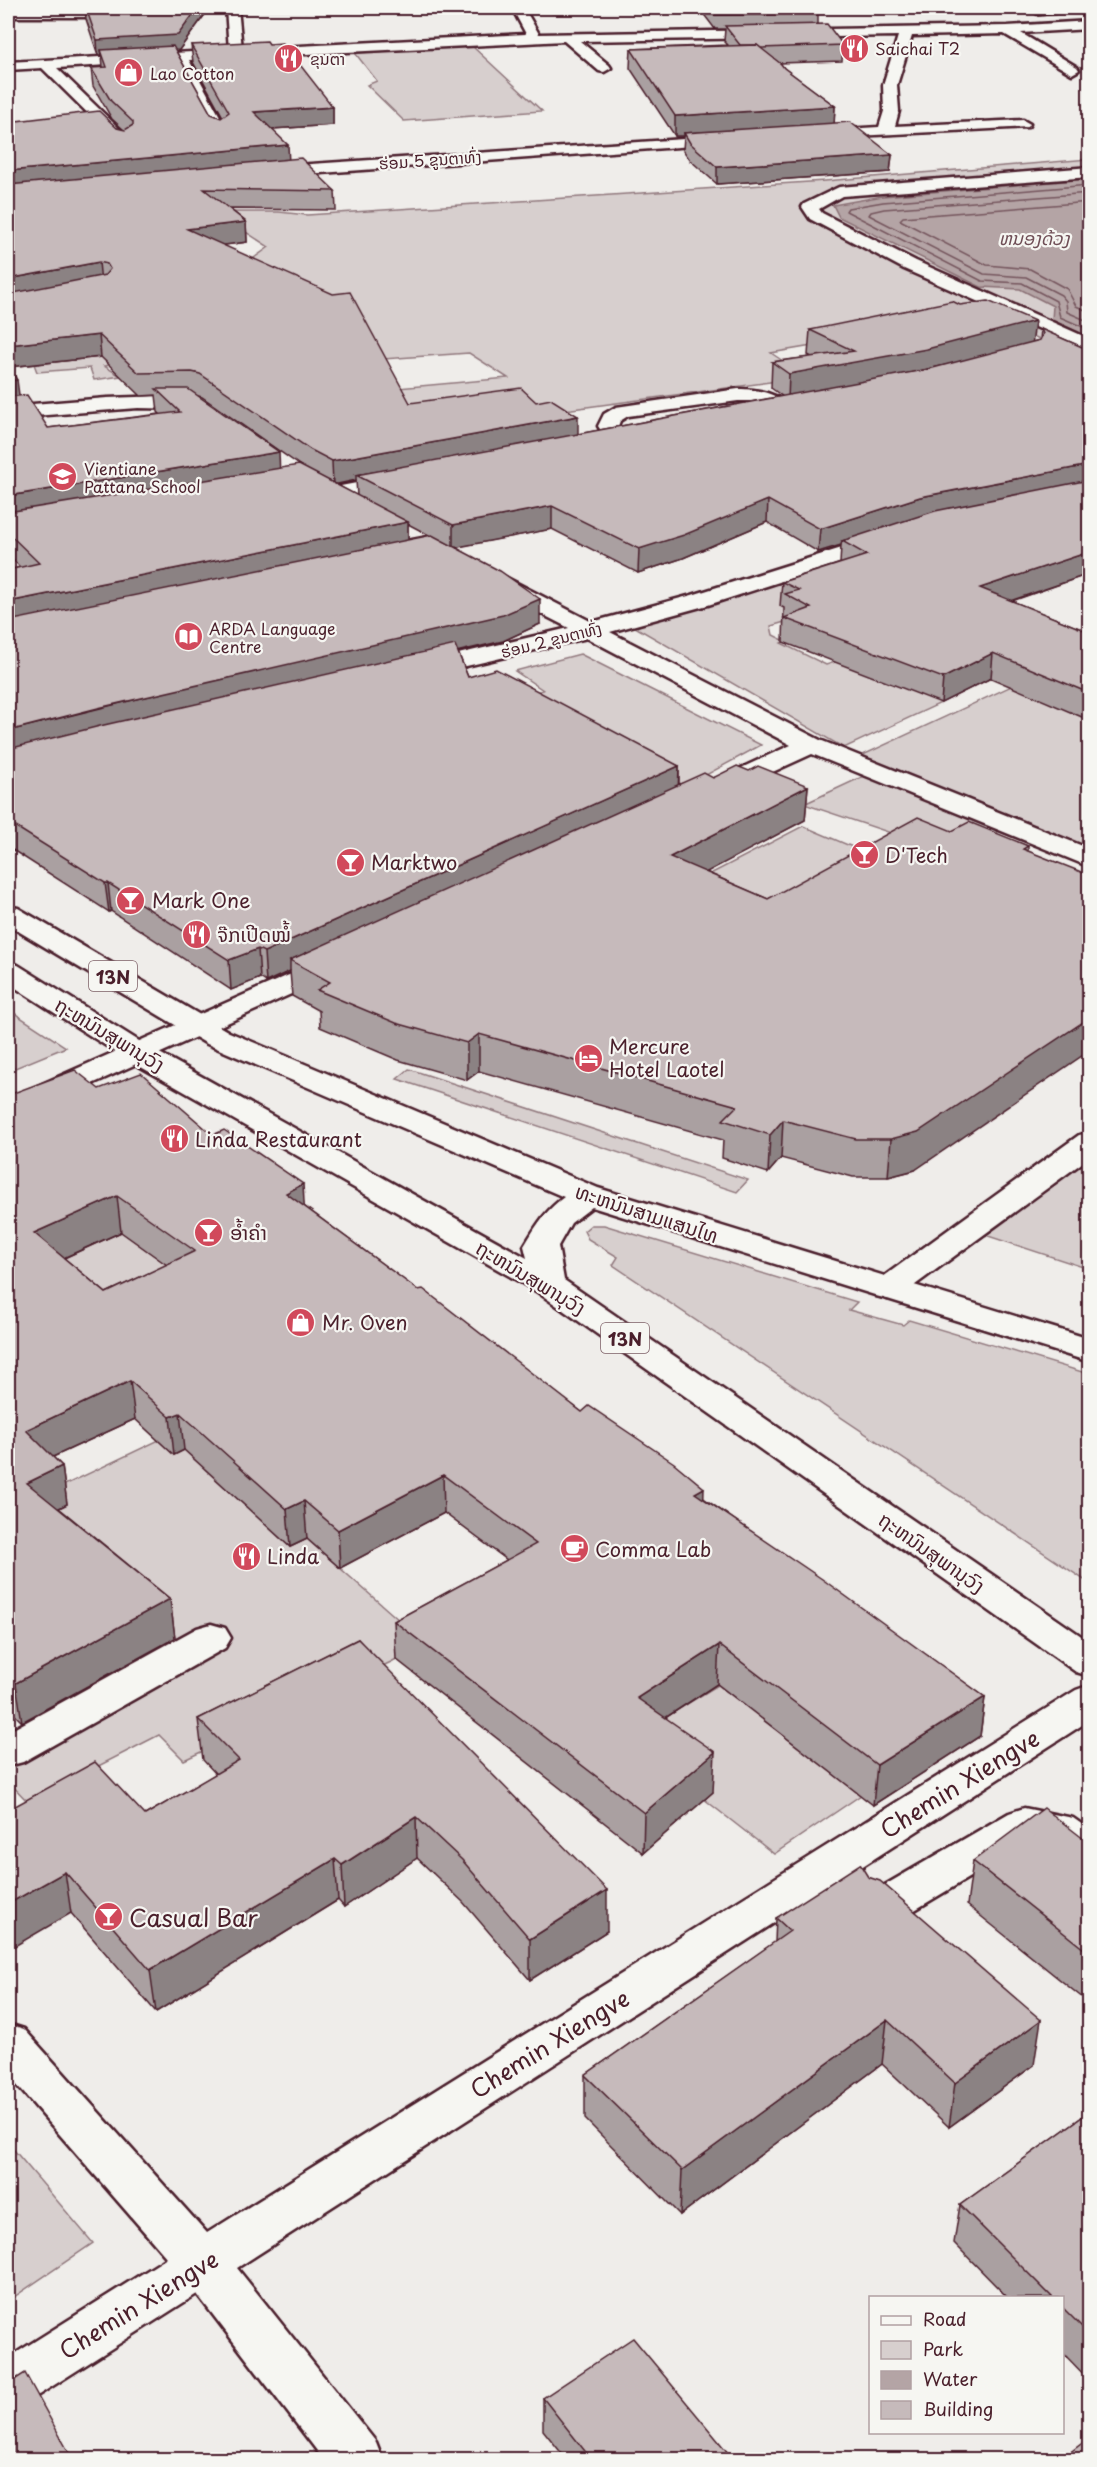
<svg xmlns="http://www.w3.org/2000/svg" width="1097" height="2467" font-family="'Playpen Sans','Noto Sans Lao',sans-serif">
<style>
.green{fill:#d7cfce;stroke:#90777c;stroke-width:1.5}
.water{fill:#b4a4a5;stroke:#8a6f74;stroke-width:1.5}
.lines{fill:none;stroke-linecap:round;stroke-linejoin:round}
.shore{stroke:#74545c;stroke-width:1.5}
.minor-casing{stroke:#4a1f2b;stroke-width:5}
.major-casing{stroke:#4a1f2b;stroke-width:5}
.highway-casing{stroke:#4a1f2b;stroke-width:5}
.minor{fill:#f6f6f2;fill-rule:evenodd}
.major{fill:#f6f6f2;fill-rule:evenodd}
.highway{fill:#f6f6f2;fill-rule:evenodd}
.wall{fill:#aaa0a1;stroke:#4a1f2b;stroke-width:1.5;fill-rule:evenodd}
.shaded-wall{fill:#8b8283;stroke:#4a1f2b;stroke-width:1.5}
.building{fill:#c6babb;stroke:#4a1f2b;stroke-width:1.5;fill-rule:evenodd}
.labels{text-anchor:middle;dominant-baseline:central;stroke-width:4.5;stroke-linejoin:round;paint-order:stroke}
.far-poi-label{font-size:16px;fill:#4a1f2b;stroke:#f6f6f2;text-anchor:start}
.far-street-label{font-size:16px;fill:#4a1f2b;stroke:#f6f6f2}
.far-water-label{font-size:18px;font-style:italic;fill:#6f4e56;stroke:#f6f6f2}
.shield{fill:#f6f6f2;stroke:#7e6067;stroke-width:1.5}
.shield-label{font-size:18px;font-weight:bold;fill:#4a1f2b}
.poi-label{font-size:20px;fill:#4a1f2b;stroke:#f6f6f2;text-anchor:start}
.street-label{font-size:20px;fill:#4a1f2b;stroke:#f6f6f2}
.near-street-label{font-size:24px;fill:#4a1f2b;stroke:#f6f6f2}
.near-poi-label{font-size:24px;fill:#4a1f2b;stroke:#f6f6f2;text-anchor:start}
</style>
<rect width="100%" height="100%" fill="#efedea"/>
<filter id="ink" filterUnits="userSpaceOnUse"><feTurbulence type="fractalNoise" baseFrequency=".0167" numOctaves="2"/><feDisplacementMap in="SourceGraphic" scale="12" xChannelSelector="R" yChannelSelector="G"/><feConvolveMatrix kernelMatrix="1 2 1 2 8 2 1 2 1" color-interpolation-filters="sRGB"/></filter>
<g filter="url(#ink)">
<g class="green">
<path d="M472,46L542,111L404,121L367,85L377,81L355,53Z"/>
<path d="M1089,159V361L988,316L771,353L807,377L572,409L275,442L222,404L508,378L469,353L354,361L247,263L269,247L215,212H279L307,215L825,181Z"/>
<path d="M60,337L130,363L104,366L121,376L94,380L90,368L37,372L34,364Z"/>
<path d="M856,555L797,614L788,621L771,626L773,635L785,641L781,643L826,665L866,652L941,703L844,748L635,627Z"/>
<path d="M1089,650V859L1006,824L978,846L939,849L804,804L862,777L850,761Z"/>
<path d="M580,654L761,745L675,792L509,700L543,690L515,671Z"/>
<path d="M803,826L881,859L766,922L687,886Z"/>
<path d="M8,1009L66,1047L8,1071Z"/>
<path d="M409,1069L748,1180L737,1192L397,1079Z"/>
<path d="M1089,1150V1269L982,1234Z"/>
<path d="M591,1225H604L857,1302L849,1310L903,1325L909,1320L1089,1374V1583L613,1265L618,1257L588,1239L584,1231Z"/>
<path d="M121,1232L187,1279L85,1320L40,1269Z"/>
<path d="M159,1440L193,1446L205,1469L290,1547L307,1539L425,1643L391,1662L184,1760L159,1735L28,1802L8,1781V1737L182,1644L33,1521L54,1490Z"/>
<path d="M718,1685L861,1795L774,1854L704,1799L712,1792L635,1736Z"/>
<path d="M8,2143L93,2243L8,2301Z"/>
</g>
<path class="water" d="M1089,179V337L1052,320L1053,306L1020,289L981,287L839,217L833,205L883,196Z"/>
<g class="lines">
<g class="shore">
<path d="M1090,185L883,202L848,208L846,211L982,281L1022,283L1056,301L1060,317L1090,330"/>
<path d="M1090,193L884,209L871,212L869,215L984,274L1026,277L1061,295L1066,301L1067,312L1090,322"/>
<path d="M1090,202L903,217L900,220L987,265L1030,269L1067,289L1076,306L1090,312"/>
</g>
<defs>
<g id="minor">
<path d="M226,8H238L242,49L526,34L512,8H524L539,34L1007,26L1090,21V29L1021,33L1077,67L1079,70L1072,74L1004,34L912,36L897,85L899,111L895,126L1023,120L1030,124L1028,127L817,138L810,134L812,131L879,127L884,111L883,85L898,36L580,41L609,65L611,68L604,72L599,71L564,41L189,60L228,131L221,135L214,131L176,61L57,68L130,139L133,142L125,147L120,145L42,68L8,70V62L229,50Z"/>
<path d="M8,9H128L134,13L128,17H8Z"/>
<path d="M729,136L736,140L734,143L266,177L258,172L266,167Z"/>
<path d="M1090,167V177L842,196L819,209L822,213L916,261L1090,339V351L904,269L810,219L802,207L804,204L839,187Z"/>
<path d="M738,389C756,389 780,393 791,409L788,413H774L752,401H738L628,416L620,421L618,426L627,440L624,444H610L598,426L604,414L616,407Z"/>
<path d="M166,396L187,398L206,403L209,407L206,411L199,413L186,409L138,408L8,418V406L107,398Z"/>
<path d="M399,475L406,477L409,481L406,485L330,500L323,498L320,494L323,490L330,488Z"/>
<path d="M883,535L891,536L894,541L891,546L708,605L610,632L820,740L1090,849V867L812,754L731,791L722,794L713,791L709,786L713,781L791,745L587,638L419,677L411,675L407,670L411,665L569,628L491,588L488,583L491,578L499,576L507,578L592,622L692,595Z"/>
<path d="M332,956L342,959L346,965L342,971L19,1117L8,1119V1099Z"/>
<path d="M1090,1133V1157L900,1296L888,1299L876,1296L871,1289L876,1282L1079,1135Z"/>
<path d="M211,1624L225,1628L231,1638L225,1648L23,1762L8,1766V1732L197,1628Z"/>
<path d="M1090,1685V1720L237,2268L376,2442L383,2460H324L197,2294L26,2403L8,2410V2358L167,2258L8,2075V2024L24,2029L207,2233L1076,1690Z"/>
<path d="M1024,1808L1073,1818L1090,1830V1869C1065,1862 1056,1846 1030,1841L898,1920L882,1925L866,1920L860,1908L866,1896L1009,1813Z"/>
</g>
<path id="major" d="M1082,8H1090V12L1083,11Z"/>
<path id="highway" d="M8,906L18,908L229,1032L598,1188L1090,1339V1362L592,1207L571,1223L558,1246L564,1280L1090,1642V1676L1076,1672L536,1291L125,1058L8,983V963L18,965L147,1046L527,1258L524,1246C537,1225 544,1212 564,1197L207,1044L8,925Z"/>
</defs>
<use href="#minor" class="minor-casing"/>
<use href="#major" class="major-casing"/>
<use href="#highway" class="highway-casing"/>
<use href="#minor" class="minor"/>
<use href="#major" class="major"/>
<use href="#highway" class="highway"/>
</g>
<g class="wall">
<path d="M85,8H205L206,13L179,50L176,51L211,114L221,118L223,117L193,62L191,45L269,44L333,107V125L272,129L288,159L335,191L336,210L230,209L246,222L247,242L223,245L410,403L536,402L578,434L782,396L771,388L772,362L812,357L808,355L810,330L1032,342L1040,340L1041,329L1089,350V574L1012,601L1089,632V720L991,678L941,703L783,642L784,608L780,606L782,582L840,564L841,545L818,552L767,522L683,558L638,573L552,529L456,547L540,624L503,641L458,652L468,677L679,766V784L749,771L808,786L805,820L706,872L768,899L952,831L1028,846V850L915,1170L888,1177H853L781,1158L768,1173L722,1158L723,1140L479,1071L467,1080L398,1060L320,1027L319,1011L292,996L290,971L266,982L260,978L231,990L111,911L109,912L8,847V570L20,567L8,555V122L117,128L124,130L112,119L93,86L91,68L103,67L102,55H98L86,19ZM101,357L141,396L156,395L158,412L160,414L48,428L19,396L9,367ZM198,396L202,397L302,467L280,469ZM356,480L357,496L335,484ZM408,524L429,535L408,539Z"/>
<path d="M549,8H600V11L552,13Z"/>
<path d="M699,8H814L818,14V24L843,45L842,61L780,63L784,68L835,106L834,123L892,155L890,172L717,184L690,160L683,150L684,136H675L630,68L631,49L728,45L724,41L725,29H715Z"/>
<path d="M1024,8H1082L1081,12L1038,16Z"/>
<path d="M99,1089L213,1135L304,1206L582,1412L985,1697L980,1736L873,1805L717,1684L665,1718L713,1792L643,1853L396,1659L394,1621L507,1560L444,1513L340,1568L307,1539L290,1547L184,1450L174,1455L135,1419L53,1457L62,1466L67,1504L59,1508L170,1599L175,1638L22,1722L8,1708V1095ZM121,1232L167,1265L106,1293L64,1258Z"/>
<path d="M358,1639L607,1931L530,1980L463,1902L417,1858L344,1907L338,1900L156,2012L71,1913L8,1810L145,1815L216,1774L203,1760L198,1719Z"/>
<path d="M1089,1843V2003L967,1905L973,1861Z"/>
<path d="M868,1877L1034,2065L949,2127L882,2064L680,2215L585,2119V2075L775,1942L776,1918Z"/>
<path d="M1089,2112V2380L1062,2352V2298H1008L954,2243L960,2205Z"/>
<path d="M543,2398L734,2460H567L543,2430Z"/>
</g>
<g class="shaded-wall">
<path d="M198,8H205L206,13L179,50L103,55L101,50L102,55H98L97,40Z"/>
<path d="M1039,8H1082L1081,12L1038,16Z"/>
<path d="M835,106L834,126L684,133V136H675V116Z"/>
<path d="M333,107V125L255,130L254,112Z"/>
<path d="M288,145L289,163L8,191V171Z"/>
<path d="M892,155L890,172L717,184V167Z"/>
<path d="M246,222L247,242L188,250L187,229Z"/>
<path d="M99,262L101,283L8,301V279Z"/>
<path d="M1035,321L1032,346L788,400L789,374Z"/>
<path d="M99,335L101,357L8,367V345Z"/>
<path d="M17,380L20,402L8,404V381Z"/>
<path d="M578,416V439L356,475V480L333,485L332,461Z"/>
<path d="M279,452L280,476L8,523V496Z"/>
<path d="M1089,465V487L842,541L841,545L818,552L820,529L920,497Z"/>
<path d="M768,500L767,522L683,558L638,573L639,549Z"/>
<path d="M552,506V529L453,548V525Z"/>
<path d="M408,522V547L8,629V602Z"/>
<path d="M1089,552V574L978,612L980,588Z"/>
<path d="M540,599V624L503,641L100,735L8,759V731Z"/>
<path d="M993,653L991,678L941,703L943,678Z"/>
<path d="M679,766L678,794L290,960V971L266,982L264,952Z"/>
<path d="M808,786L805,820L669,892L670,857Z"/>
<path d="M105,883H108L111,911L109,912Z"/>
<path d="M258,949L260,978L231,990L229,960Z"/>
<path d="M1089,1018V1051L915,1170L888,1177L891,1139Z"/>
<path d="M479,1034V1071L467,1080V1043Z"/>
<path d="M783,1120L781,1158L768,1173L770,1135Z"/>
<path d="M303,1184L305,1220L286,1193Z"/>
<path d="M117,1196L121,1232L39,1269L34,1233Z"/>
<path d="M130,1381L135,1419L31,1467L26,1430Z"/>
<path d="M180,1413L184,1450L174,1455L170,1417Z"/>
<path d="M62,1466L67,1504L33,1521L27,1483Z"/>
<path d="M443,1475L444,1513L340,1568L338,1530Z"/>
<path d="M704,1488L703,1526L695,1493Z"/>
<path d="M304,1501L307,1539L290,1547L287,1509Z"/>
<path d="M170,1599L175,1638L22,1722L16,1683Z"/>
<path d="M719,1645L717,1684L636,1737L637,1698Z"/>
<path d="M985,1697L980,1736L873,1805L877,1765Z"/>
<path d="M715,1752L713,1792L643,1853L644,1813Z"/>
<path d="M416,1817L417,1858L344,1907L342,1865Z"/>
<path d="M335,1859L338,1900L156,2012L150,1970Z"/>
<path d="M65,1872L71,1913L8,1950V1904Z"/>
<path d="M607,1890V1931L530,1980V1939Z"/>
<path d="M887,2020L882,2064L680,2215L682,2170Z"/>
<path d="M1041,2020L1034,2065L949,2127L955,2083Z"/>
</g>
<g class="building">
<path d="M86,8H198L178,35L97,40Z"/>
<path d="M709,8H814L818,14L715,15Z"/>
<path d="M827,24L843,45L761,48L757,45H740L725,26Z"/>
<path d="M267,41L269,44L283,43L333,107L254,112L288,145L8,171V122L99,111L117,128L125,130L133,125V122L111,101L91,68L107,67L101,50L173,46L211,114L221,118L229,112L191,45Z"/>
<path d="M757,45L781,64L784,68L835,106L675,116L631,49Z"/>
<path d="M850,122L892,155L717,167L690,143L684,133Z"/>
<path d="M301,158L335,191L204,189L246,222L187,229L333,294L350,292L410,403L521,388L536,402L551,399L578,416L332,461L311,450L200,374L192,372L139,373L99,335L8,345V294L105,275L110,269L107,264L99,262L8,279V185Z"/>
<path d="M952,301L960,305L988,301L1035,321L927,349L789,374L772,362L854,351L810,330Z"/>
<path d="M1041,329L1089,350V465L920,497L820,529L768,500L684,535L639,549L552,506L453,525L356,475L929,369L1040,340L1043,334Z"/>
<path d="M8,365L17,380L8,381Z"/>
<path d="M156,389H188L279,452L8,496V397L27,395L48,428L180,412Z"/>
<path d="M299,465L408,522L8,602V570L39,563L8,533V512Z"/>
<path d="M1089,480V552L980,588L1089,632V693L993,653L943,678L784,618L811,608L785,594L799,590L782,582L867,555L842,541L935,511Z"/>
<path d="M432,535L500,571L540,599L503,615L98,708L8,731V621Z"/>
<path d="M455,645L468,677L496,669L679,766L264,952L258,949L229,960L108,883H105L8,822V749L104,725Z"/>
<path d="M737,766L749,771L758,766L808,786L670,857L768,899L918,817L952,831L969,822L1028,846L1023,849L1089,875V1018L918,1132L891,1139H856L783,1120L770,1135L723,1120L737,1106L479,1034L467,1043L396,1023L317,990L330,982L290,960L704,773L713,778Z"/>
<path d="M75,1070L99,1089L141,1073L213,1135L224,1130L303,1184L286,1193L418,1290L423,1289L582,1412L589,1406L674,1463L704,1488L695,1493L822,1579L985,1697L877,1765L719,1645L637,1698L715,1752L644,1813L394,1621L536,1544L443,1475L338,1530L304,1501L287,1509L180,1413L170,1417L130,1381L26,1430L62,1466L27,1483L170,1599L16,1683L8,1675V1095ZM117,1196L195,1251L106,1293L34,1233Z"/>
<path d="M358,1639L607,1890L530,1939L462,1860L416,1817L342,1865L335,1859L150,1970L65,1872L8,1904V1810L95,1762L145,1815L239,1760L198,1719Z"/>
<path d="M1044,1808L1089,1843V1953L973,1861Z"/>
<path d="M860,1864L868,1877L880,1881L1041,2020L955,2083L887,2020L682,2170L585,2075L790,1931L776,1918Z"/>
<path d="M1089,2112V2334L1062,2307V2298H1053L960,2205Z"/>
<path d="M633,2338L734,2460H592L543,2398Z"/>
<path d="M25,2373L73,2460H8V2384Z"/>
<path d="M1089,2438V2460H1060Z"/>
</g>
</g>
<defs>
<symbol id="restaurant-disc" viewBox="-11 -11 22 22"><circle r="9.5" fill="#d1495b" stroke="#f6f6f2"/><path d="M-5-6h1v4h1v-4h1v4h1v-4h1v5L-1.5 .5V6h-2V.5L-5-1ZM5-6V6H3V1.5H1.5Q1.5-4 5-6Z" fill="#fff"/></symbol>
<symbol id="shop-disc" viewBox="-11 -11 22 22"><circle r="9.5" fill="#d1495b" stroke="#f6f6f2"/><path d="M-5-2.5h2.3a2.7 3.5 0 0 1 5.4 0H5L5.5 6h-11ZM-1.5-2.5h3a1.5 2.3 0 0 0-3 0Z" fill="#fff"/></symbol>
<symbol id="school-disc" viewBox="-11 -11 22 22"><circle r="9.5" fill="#d1495b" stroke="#f6f6f2"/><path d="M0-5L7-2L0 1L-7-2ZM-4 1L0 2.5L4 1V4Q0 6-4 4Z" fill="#fff"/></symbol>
<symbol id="library-disc" viewBox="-11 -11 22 22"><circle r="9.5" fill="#d1495b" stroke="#f6f6f2"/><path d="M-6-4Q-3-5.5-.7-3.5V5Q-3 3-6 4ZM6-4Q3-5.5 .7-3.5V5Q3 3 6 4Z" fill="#fff"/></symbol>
<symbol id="bar-disc" viewBox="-11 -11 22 22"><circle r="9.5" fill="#d1495b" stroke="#f6f6f2"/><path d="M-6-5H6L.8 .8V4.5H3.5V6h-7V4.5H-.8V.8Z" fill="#fff"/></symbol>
<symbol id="hotel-disc" viewBox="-11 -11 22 22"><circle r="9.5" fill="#d1495b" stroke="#f6f6f2"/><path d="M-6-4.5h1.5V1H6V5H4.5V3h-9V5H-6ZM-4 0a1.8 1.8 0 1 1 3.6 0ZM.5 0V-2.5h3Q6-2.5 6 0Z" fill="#fff"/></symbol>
<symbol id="cafe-disc" viewBox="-11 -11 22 22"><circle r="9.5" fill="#d1495b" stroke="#f6f6f2"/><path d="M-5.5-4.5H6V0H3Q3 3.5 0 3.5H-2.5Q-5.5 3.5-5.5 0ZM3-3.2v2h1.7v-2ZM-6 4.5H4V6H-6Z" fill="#fff"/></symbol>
</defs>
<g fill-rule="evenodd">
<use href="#restaurant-disc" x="838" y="32" width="33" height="33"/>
<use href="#restaurant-disc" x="272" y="42" width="33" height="33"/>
<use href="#shop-disc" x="112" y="56" width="33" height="33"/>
<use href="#school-disc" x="46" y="460" width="33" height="33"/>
<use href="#library-disc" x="172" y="620" width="33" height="33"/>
<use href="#bar-disc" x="848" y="838" width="33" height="33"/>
<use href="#bar-disc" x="334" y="846" width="33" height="33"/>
<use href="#bar-disc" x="114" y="884" width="33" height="33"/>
<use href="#restaurant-disc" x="180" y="918" width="33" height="33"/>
<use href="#hotel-disc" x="572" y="1042" width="33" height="33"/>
<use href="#restaurant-disc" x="158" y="1122" width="33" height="33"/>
<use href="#bar-disc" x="192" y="1216" width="33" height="33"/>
<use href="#shop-disc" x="284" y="1306" width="33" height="33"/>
<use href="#cafe-disc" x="558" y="1532" width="33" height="33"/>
<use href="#restaurant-disc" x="230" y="1540" width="33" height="33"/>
<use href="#bar-disc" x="92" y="1900" width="33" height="33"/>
</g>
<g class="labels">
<g class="far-poi-label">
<text x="875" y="48">Saichai T2</text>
<text x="310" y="58">ຂຸນຕາ</text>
<text x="150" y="73">Lao Cotton</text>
<text x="84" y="468">Vientiane<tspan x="84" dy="18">Pattana School</tspan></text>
<text x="209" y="628">ARDA Language<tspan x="209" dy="18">Centre</tspan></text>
</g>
<g class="far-street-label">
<text transform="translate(430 159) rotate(-4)">ຮ່ອມ 5 ຂູນຕາທົ່ງ</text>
<text transform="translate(551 639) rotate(-14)">ຮ່ອມ 2 ຂູນຕາທົ່ງ</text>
</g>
<g class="far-water-label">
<text x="1034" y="237">ຫນອງດ້ວງ</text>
</g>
<g class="shield">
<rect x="89" y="961" width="48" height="30" rx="4.5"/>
<rect x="601" y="1323" width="48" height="30" rx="4.5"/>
</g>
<g class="shield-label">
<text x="113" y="976">13N</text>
<text x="625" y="1338">13N</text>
</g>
<g class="poi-label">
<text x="885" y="855">D'Tech</text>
<text x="371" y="862">Marktwo</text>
<text x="152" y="900">Mark One</text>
<text x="217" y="934">ຈ໊ກເປີດໝ້ໍ</text>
<text x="609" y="1046">Mercure<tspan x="609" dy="23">Hotel Laotel</tspan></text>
<text x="195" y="1139">Linda Restaurant</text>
<text x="230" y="1232">ອ້ຳຄຳ</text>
<text x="322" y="1322">Mr. Oven</text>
<text x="595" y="1549">Comma Lab</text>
<text x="267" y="1556">Linda</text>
</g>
<g class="street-label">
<text transform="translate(110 1034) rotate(31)">ຖະຫນົນສຸພານຸວົງ</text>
<text transform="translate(647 1213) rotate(18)">ທະຫນົນສາມແສນໄທ</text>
<text transform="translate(531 1277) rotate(31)">ຖະຫນົນສຸພານຸວົງ</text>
<text transform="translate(932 1552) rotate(35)">ຖະຫນົນສຸພານຸວົງ</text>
</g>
<g class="near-street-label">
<text transform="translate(959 1783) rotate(-32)">Chemin Xiengve</text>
<text transform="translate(549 2043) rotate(-32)">Chemin Xiengve</text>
<text transform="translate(138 2304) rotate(-32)">Chemin Xiengve</text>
</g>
<g class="near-poi-label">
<text x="129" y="1917">Casual Bar</text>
</g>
</g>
<rect width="1097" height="2467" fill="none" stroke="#f6f6f2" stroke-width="30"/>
<rect x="15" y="15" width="1067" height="2437" fill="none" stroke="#4a1f2b" stroke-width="2" filter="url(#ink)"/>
<rect x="869" y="2296" width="195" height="138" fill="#f6f6f2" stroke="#b1a0a2" stroke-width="1.5"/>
<rect x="881" y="2316" width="30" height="9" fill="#f6f6f2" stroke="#b1a0a2" stroke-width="1.5"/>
<text x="923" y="2326" font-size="18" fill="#4a1f2b">Road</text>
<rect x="881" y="2341" width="30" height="18" fill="#d7cfce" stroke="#b1a0a2" stroke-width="1.5"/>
<text x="923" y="2356" font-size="18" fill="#4a1f2b">Park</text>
<rect x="881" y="2371" width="30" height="18" fill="#b4a4a5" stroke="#b1a0a2" stroke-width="1.5"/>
<text x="923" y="2386" font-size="18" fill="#4a1f2b">Water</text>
<rect x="881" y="2401" width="30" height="18" fill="#c6babb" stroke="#b1a0a2" stroke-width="1.5"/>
<text x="923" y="2416" font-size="18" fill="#4a1f2b">Building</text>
</svg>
